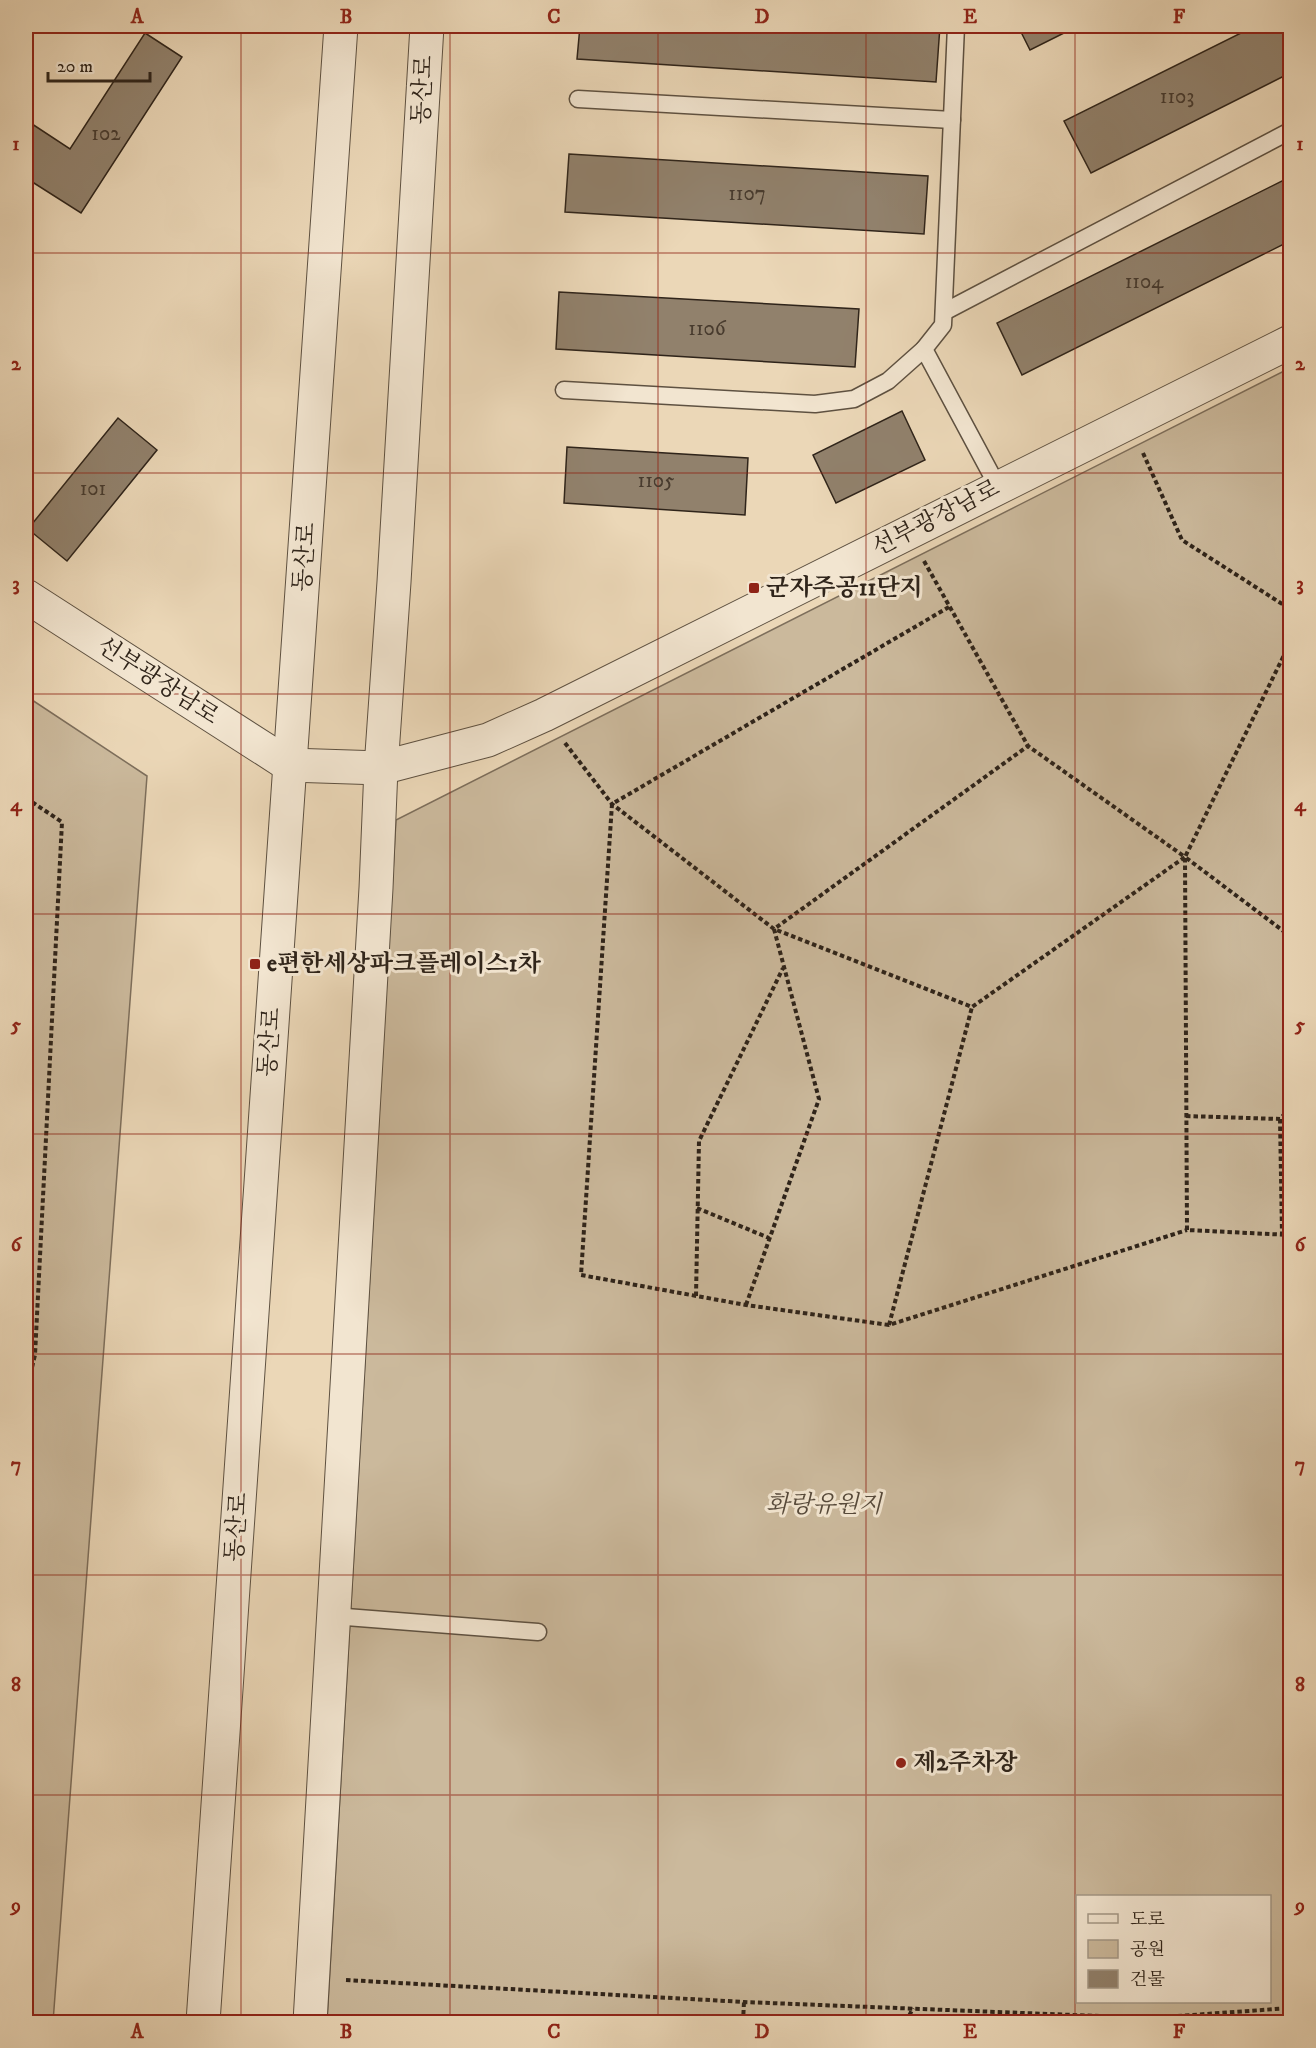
<svg xmlns="http://www.w3.org/2000/svg" width="1316" height="2048" font-family="'IM FELL DW Pica','Noto Serif KR',serif">
<style>
.green{fill:#cbb99c;stroke:#7d6e5b;stroke-width:1.5;fill-rule:evenodd}
.building{fill:#91816c;stroke:#2f241a;stroke-width:1.5}
.lines{fill:none;stroke-linecap:round;stroke-linejoin:round}
.service-casing{stroke:#5e5141;stroke-width:19}
.tertiary-casing{stroke:#5e5141;stroke-width:35}
.path{stroke:#2f241a;stroke-width:4;stroke-dasharray:4.5 3;stroke-linecap:butt}
.service{stroke:#f2e5d0;stroke-width:16}
.tertiary{stroke:#f2e5d0;stroke-width:33}
.grid{fill:none;stroke:#8f2418;stroke-width:1.5;stroke-opacity:0.55}
.poi-dot{fill:#8f2418;stroke:#f2e5d0;stroke-width:2}
.labels{text-anchor:middle;dominant-baseline:central;stroke-width:6;stroke-linejoin:round;paint-order:stroke}
.number-label{font-size:21px;fill:#483b2e}
.street-label{font-size:24px;fill:#2f241a;stroke:#f2e5d0}
.poi-label{font-size:24px;font-weight:bold;fill:#2f241a;stroke:#f2e5d0;text-anchor:start}
.park-label{font-size:24px;font-style:italic;fill:#56493a;stroke:#f2e5d0}
.neatline{fill:none;stroke:#8f2418;stroke-width:2}
.grid-label{font-size:20px;text-anchor:middle;font-weight:bold;fill:#8f2418}
</style>
<rect width="100%" height="100%" fill="#ebd7b7"/>
<filter id="stains"><feTurbulence type="fractalNoise" baseFrequency=".00333" numOctaves="4"/><feColorMatrix values="0 0 0 0 .2 0 0 0 0 .09 0 0 0 0 .02 0 0 0 .5 -.17"/></filter>
<radialGradient id="worn" r=".72"><stop offset=".6" stop-color="#630" stop-opacity="0"/><stop offset="1" stop-color="#630" stop-opacity=".3"/></radialGradient>
<g class="green">
<path d="M1290,368V2022H327L396,820ZM1078,1896H1270V2002H1078Z"/>
<path d="M26,696L147,776L53,2022H26Z"/>
</g>
<g class="building">
<path d="M580,26H940L936,82L577,59Z"/>
<path d="M1018,26H1078L1030,50Z"/>
<path d="M1255,26H1290V73L1091,173L1064,121Z"/>
<path d="M145,33L182,57L81,213L26,178V120L70,149Z"/>
<path d="M569,154L928,176L924,234L565,212Z"/>
<path d="M1290,177V241L1022,375L997,323Z"/>
<path d="M559,292L859,309L855,367L556,349Z"/>
<path d="M902,411L925,460L836,503L813,455Z"/>
<path d="M118,418L157,450L67,561L28,529Z"/>
<path d="M567,447L748,458L745,515L564,503Z"/>
</g>
<g class="lines">
<defs>
<g id="service">
<path d="M956,26L943,325L924,349L998,487"/>
<path d="M578,99L952,120"/>
<path d="M944,312L1290,131"/>
<path d="M564,390L815,404L854,399L888,381L924,349"/>
<path d="M333,1616L538,1632"/>
</g>
<g id="tertiary">
<path d="M26,596L289,765"/>
<path d="M289,765L381,768L488,740L544,715L1290,342"/>
<path d="M203,2022L341,26"/>
<path d="M310,2022L376,888L381,768L394,582L427,26"/>
</g>
</defs>
<use href="#service" class="service-casing"/>
<use href="#tertiary" class="tertiary-casing"/>
<g class="path">
<path d="M1143,453L1182,540L1290,609"/>
<path d="M924,561L1028,746L1185,857"/>
<path d="M949,607L612,804L581,1275L746,1305L889,1325L1187,1230"/>
<path d="M1290,643L1185,857L1290,936"/>
<path d="M565,743L612,804L774,929L972,1007L1185,857"/>
<path d="M26,798L62,822L35,1355L26,1392"/>
<path d="M1185,858L1187,1230L1290,1235"/>
<path d="M1186,1116L1280,1119L1290,1108"/>
<path d="M1280,1119L1282,1234"/>
<path d="M697,1208L769,1238"/>
<path d="M696,1296L699,1141L783,968"/>
<path d="M746,1305L819,1099L774,929L1028,746"/>
<path d="M889,1325L972,1007"/>
<path d="M346,1980L744,2002L1150,2018L1290,2008"/>
<path d="M26,2022H28"/>
<path d="M743,2022L744,2002"/>
<path d="M906,2022L913,2008"/>
<path d="M1021,2022L1022,2013"/>
</g>
<use href="#service" class="service"/>
<use href="#tertiary" class="tertiary"/>
</g>
<path class="grid" d="M241,26V2022M450,26V2022M658,26V2022M866,26V2022M1075,26V2022M26,253H1290M26,473H1290M26,694H1290M26,914H1290M26,1134H1290M26,1354H1290M26,1575H1290M26,1795H1290"/>
<g class="poi-dot">
<rect x="748" y="582" width="12" height="12" rx="3"/>
<rect x="249" y="958" width="12" height="12" rx="3"/>
<circle cx="901" cy="1763" r="6"/>
</g>
<g class="labels">
<g class="number-label">
<text x="1177" y="97">1103</text>
<text x="106" y="134">102</text>
<text x="747" y="194">1107</text>
<text x="1144" y="282">1104</text>
<text x="707" y="329">1106</text>
<text x="656" y="481">1105</text>
<text x="93" y="489">101</text>
</g>
<g class="street-label">
<text transform="translate(423 90) rotate(-87)">동산로</text>
<text transform="translate(936 518) rotate(-27)">선부광장남로</text>
<text transform="translate(305 557) rotate(-86)">동산로</text>
<text transform="translate(158 681) rotate(33)">선부광장남로</text>
<text transform="translate(270 1042) rotate(-86)">동산로</text>
<text transform="translate(237 1527) rotate(-86)">동산로</text>
</g>
<g class="poi-label">
<text x="766" y="588">군자주공11단지</text>
<text x="267" y="964">e편한세상파크플레이스1차</text>
<text x="913" y="1763">제2주차장</text>
</g>
<g class="park-label">
<text x="824" y="1505">화랑유원지</text>
</g>
</g>
<rect width="1316" height="2048" fill="none" stroke="#ebd7b7" stroke-width="66"/>
<rect x="1076" y="1895" width="195" height="108" fill="#f2e5d0" stroke="#a49887" stroke-width="1.5"/>
<rect x="1088" y="1914" width="30" height="9" fill="#f2e5d0" stroke="#a49887" stroke-width="1.5"/>
<text x="1130" y="1925" font-size="18" fill="#2f241a">도로</text>
<rect x="1088" y="1940" width="30" height="18" fill="#cbb99c" stroke="#a49887" stroke-width="1.5"/>
<text x="1130" y="1955" font-size="18" fill="#2f241a">공원</text>
<rect x="1088" y="1970" width="30" height="18" fill="#91816c" stroke="#a49887" stroke-width="1.5"/>
<text x="1130" y="1985" font-size="18" fill="#2f241a">건물</text>
<path d="M48 72v9h102v-9" fill="none" stroke="#2f241a" stroke-width="3"/>
<text x="57" y="72" font-size="18" fill="#2f241a" stroke="#f2e5d0" stroke-width="4.5" paint-order="stroke">20 m</text>
<rect x="33" y="33" width="1250" height="1982" class="neatline"/>
<g class="grid-label">
<text x="137" y="23">A</text>
<text x="346" y="23">B</text>
<text x="554" y="23">C</text>
<text x="762" y="23">D</text>
<text x="970" y="23">E</text>
<text x="1179" y="23">F</text>
<text x="16" y="150">1</text>
<text x="1300" y="150">1</text>
<text x="16" y="370">2</text>
<text x="1300" y="370">2</text>
<text x="16" y="590">3</text>
<text x="1300" y="590">3</text>
<text x="16" y="811">4</text>
<text x="1300" y="811">4</text>
<text x="16" y="1031">5</text>
<text x="1300" y="1031">5</text>
<text x="16" y="1251">6</text>
<text x="1300" y="1251">6</text>
<text x="16" y="1471">7</text>
<text x="1300" y="1471">7</text>
<text x="16" y="1691">8</text>
<text x="1300" y="1691">8</text>
<text x="16" y="1912">9</text>
<text x="1300" y="1912">9</text>
<text x="137" y="2038">A</text>
<text x="346" y="2038">B</text>
<text x="554" y="2038">C</text>
<text x="762" y="2038">D</text>
<text x="970" y="2038">E</text>
<text x="1179" y="2038">F</text>
</g>
<rect width="100%" height="100%" filter="url(#stains)"/>
<rect width="100%" height="100%" fill="url(#worn)"/>
</svg>
